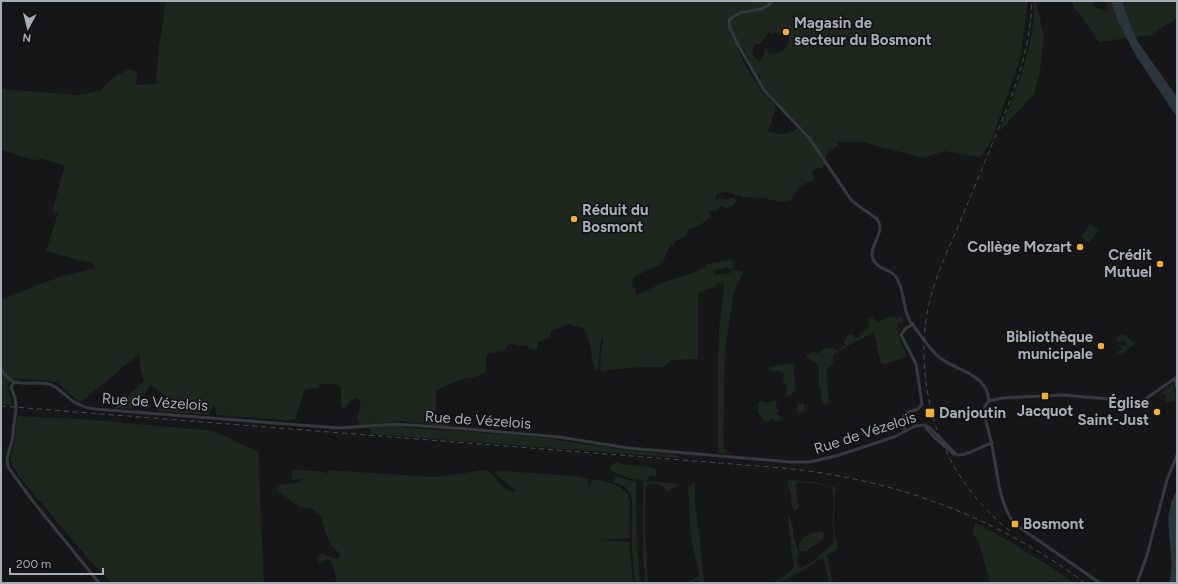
<svg xmlns="http://www.w3.org/2000/svg" width="1178" height="584" font-family="Figtree,sans-serif">
<style>
.green{fill:#1e261f;fill-rule:evenodd}
.water{fill:#2c353c}
.lines{fill:none;stroke-linecap:round;stroke-linejoin:round}
.tertiary{stroke:#37383d;stroke-width:3}
.rail{stroke:#4a4c52;stroke-width:1;stroke-dasharray:5 4;stroke-linecap:butt}
.poi-dot{fill:#f2b134;stroke:#111113;stroke-width:1.5}
.labels{text-anchor:middle;dominant-baseline:central;stroke-width:3;stroke-linejoin:round;paint-order:stroke}
.poi-label{font-size:15px;font-weight:bold;fill:#a8adb8;stroke:#111113;text-anchor:start}
.street-label{font-size:15px;fill:#a8adb8;stroke:#111113}
</style>
<rect width="100%" height="100%" fill="#161618"/>
<g class="green">
<path d="M166,1H1028L1020,59L992,139L981,157L944,151L923,158L863,142H839C837,149 832,149 827,153L823,167L813,170L814,180C801,185 797,187 792,200L779,202L764,198L742,197L740,195L737,196L730,192L718,193L715,198L717,200L720,198L727,199L733,198L736,201L733,206L726,208L720,206L716,211H709V214L710,216C706,222 697,228 689,229L685,237L677,240L673,245L671,244L665,255V258L663,263L633,277L632,287L635,288L636,294H639L665,282L699,271L700,269L704,268L706,264L730,260L733,262V268L729,269L727,267L716,270L714,271L716,275L730,273L733,270L743,271L740,280L734,291L725,351L723,446L728,454L718,453V359L719,330L724,286L723,283H717L715,286L698,293V359L672,360L663,367H640L601,371L600,361L603,339L601,338L598,370H596C589,356 593,339 582,327L573,326L570,324L552,330C550,339 546,339 538,342V347L536,350L528,348L527,345L520,346L511,343L508,345L505,351L489,353L486,357V371L479,376L463,379L436,390V420L439,423L454,425L439,426L400,421L359,425L357,417L361,403L357,398C351,399 348,403 345,408H343L341,405V387C335,383 326,384 319,385L318,388H311L308,390L305,389L295,420H290L289,421L277,419L216,415V409L214,406L210,410L209,415L157,411L167,397L151,385L132,409L114,408L144,381L140,367L139,354L80,403L57,382L15,378L7,385L12,405L1,404V300L59,277L96,268L93,264L46,251L58,213L52,211L65,165L42,159L34,160L1,150V89L77,95L100,91L110,80L128,69L137,72L136,85L156,84L159,47ZM775,32L790,38C785,50 783,53 770,54L766,48L764,54L760,61H758C752,56 750,49 756,44H760L768,33L773,34ZM736,45L743,48L757,76L760,75V81L762,85L811,139H808L797,128C787,136 779,135 768,131L776,107C759,89 746,68 736,45Z"/>
<path d="M1034,1H1036L1044,37L1040,72L1034,94L999,132C1016,90 1035,47 1034,1Z"/>
<path d="M1072,1H1092L1093,6L1107,12V1H1177V18L1151,35L1099,42L1082,17L1073,6Z"/>
<path d="M1090,224L1098,230L1089,243L1081,237Z"/>
<path d="M894,316L896,319L903,316V322L897,324V328L900,329L898,334L907,357L885,364L881,363L874,333L871,334L851,344L833,355V363L826,370L829,403L822,404L821,390L818,386L819,383V369L817,364L808,359L806,355L812,352L819,353L823,349L832,348L837,350L845,345L844,341L848,335L852,334L856,339L861,336L859,334L870,327L868,318L871,317L878,322L890,317Z"/>
<path d="M1121,334L1122,335L1125,334L1134,344L1120,355L1117,352L1123,349L1118,345H1120L1122,346L1124,345L1125,347L1127,344L1124,340L1118,342L1115,339Z"/>
<path d="M793,363L796,367L794,368L795,391L788,397L786,395L787,387L783,381L784,373L779,370C774,373 772,371 768,367Z"/>
<path d="M1172,384L1174,387L1176,401L1165,403L1166,395L1160,393Z"/>
<path d="M774,400L777,402L776,405L779,412L776,413L777,415L780,416L781,419L777,422L772,419L769,422L764,421L761,415L758,414V402L761,401L768,403Z"/>
<path d="M797,404H804V412L799,414L797,412Z"/>
<path d="M17,416L81,419L214,431L258,452L264,583H112L85,555L18,475L10,460L15,438Z"/>
<path d="M399,425L407,428L476,432L544,438L625,450L676,455L681,458L371,434L370,428L383,426Z"/>
<path d="M618,462C629,468 645,463 657,470L656,476L649,475V479L644,480L646,481L679,484V485L669,491H666L664,487L657,484H648L646,488L645,523L648,583H645L643,553V480C635,481 617,475 609,470C610,465 613,463 618,462Z"/>
<path d="M292,470L317,471L328,473L329,470L431,477L445,476L483,470L489,471L501,485L514,493L516,490L502,480L495,472L503,471L574,476L589,479L588,487H590L591,481L595,479L619,486L628,495L630,502L629,538L601,540L629,542L633,583H336C336,572 334,567 328,558L320,563L317,559L319,554L321,553L336,559L341,555L330,544L325,531L321,516L311,508L300,507L290,500L275,489L281,485L301,482V479L292,480Z"/>
<path d="M615,476L636,482L637,543L640,583H635L632,551V499C629,488 623,485 613,482Z"/>
<path d="M788,480L815,482L845,490L835,488L834,517L835,537L838,546L837,549L827,555L833,583H829L823,558H822C809,566 786,583 772,583L783,577L794,568L789,532L788,513L793,527V535L798,550L797,562L800,568L803,567L814,561L833,543L834,534L832,522L833,518V490L831,487L818,484L798,482L796,486L799,509L794,511C791,505 791,500 791,494C790,489 787,485 788,480Z"/>
<path d="M695,483V504L700,541L704,582L700,583L696,580L691,583H685L698,577L699,574L691,539L688,486Z"/>
<path d="M975,523C992,531 1007,540 1022,549C1040,560 1058,571 1074,583H1062L1055,581L1052,583H990L979,542L973,534Z"/>
<path d="M823,532C827,544 812,544 807,551H801L799,550C799,535 811,532 823,532Z"/>
</g>
<g class="water">
<path d="M1111,1H1122L1129,22L1138,42L1177,97V117L1136,56L1119,23Z"/>
<path d="M1177,490V583H1169C1178,551 1158,522 1177,490Z"/>
</g>
<g class="lines">
<g class="tertiary">
<path d="M771,1L769,5L761,9L739,13L730,19L729,22L730,28L737,43L764,90L809,138L852,201L877,219C887,232 868,245 873,259C876,269 891,269 896,277C905,290 902,307 910,321C916,329 931,351 939,357C953,369 976,371 986,389C988,393 988,397 989,401"/>
<path d="M1,369C14,391 29,380 49,384C59,387 65,396 74,402C81,406 87,408 95,409L339,428L395,424L468,429L559,437L628,448L791,462H809L836,456L894,437L915,426L925,425L930,428L957,455C968,456 981,446 992,443"/>
<path d="M1175,379L1177,388"/>
<path d="M14,382L11,387L15,398L16,408L12,441L7,458L8,467L32,500L99,583"/>
<path d="M926,428L935,438L954,454"/>
<path d="M905,430L903,420L904,415L908,412L918,409L922,404L916,364L901,335L905,329L913,324"/>
<path d="M1100,583L1026,532C1020,528 1014,524 1010,517C998,496 997,469 992,446C990,433 983,419 985,406L989,401L1003,398L1063,395L1141,402L1177,377"/>
<path d="M1137,583L1147,555L1167,480L1177,455"/>
</g>
<g class="rail">
<path d="M1,406L783,468C894,479 995,516 1085,583"/>
<path d="M1010,531C977,505 952,470 937,430C924,391 920,348 928,308C934,280 946,254 957,229C969,200 981,171 993,142C1013,95 1030,53 1032,1"/>
</g>
</g>
<g class="poi-dot">
<circle cx="786" cy="32" r="4"/>
<circle cx="574" cy="219" r="4"/>
<circle cx="1080" cy="247" r="4"/>
<circle cx="1160" cy="264" r="4"/>
<circle cx="1101" cy="346" r="4"/>
<rect x="1041" y="392" width="8" height="8" rx="2"/>
<circle cx="1157" cy="412" r="4"/>
<rect x="925" y="408" width="10" height="10" rx="2"/>
<rect x="1011" y="520" width="8" height="8" rx="2"/>
</g>
<g class="labels">
<g class="poi-label">
<text x="794" y="23">Magasin de<tspan x="794" dy="17">secteur du Bosmont</tspan></text>
<text x="582" y="210">Réduit du<tspan x="582" dy="17">Bosmont</tspan></text>
<text x="1072" y="247" text-anchor="end">Collège Mozart</text>
<text x="1152" y="255" text-anchor="end">Crédit<tspan x="1152" dy="17">Mutuel</tspan></text>
<text x="1093" y="337" text-anchor="end">Bibliothèque<tspan x="1093" dy="17">municipale</tspan></text>
<text x="1149" y="403" text-anchor="end">Église<tspan x="1149" dy="17">Saint-Just</tspan></text>
<text x="1045" y="411" text-anchor="middle">Jacquot</text>
<text x="939" y="413">Danjoutin</text>
<text x="1023" y="524">Bosmont</text>
</g>
<g class="street-label">
<text transform="translate(155 402) rotate(4)">Rue de Vézelois</text>
<text transform="translate(478 420) rotate(4)">Rue de Vézelois</text>
<text transform="translate(865 433) rotate(-18)">Rue de Vézelois</text>
</g>
</g>
<rect width="1178" height="584" fill="none" stroke="#a8adb8" stroke-width="4"/>
<g transform="translate(28 28) rotate(187)" stroke="#111113" stroke-width="3" paint-order="stroke">
<path d="M0-3L7 15L0 10L-7 15Z" fill="#a8adb8"/>
<text y="-6" font-size="11" font-weight="bold" text-anchor="middle" fill="#a8adb8">N</text>
</g>
<path d="M10 568v6h93v-6" fill="none" stroke="#a8adb8" stroke-width="2"/>
<text x="16" y="568" font-size="12" fill="#a8adb8" stroke="#111113" stroke-width="3" paint-order="stroke">200 m</text>
</svg>
